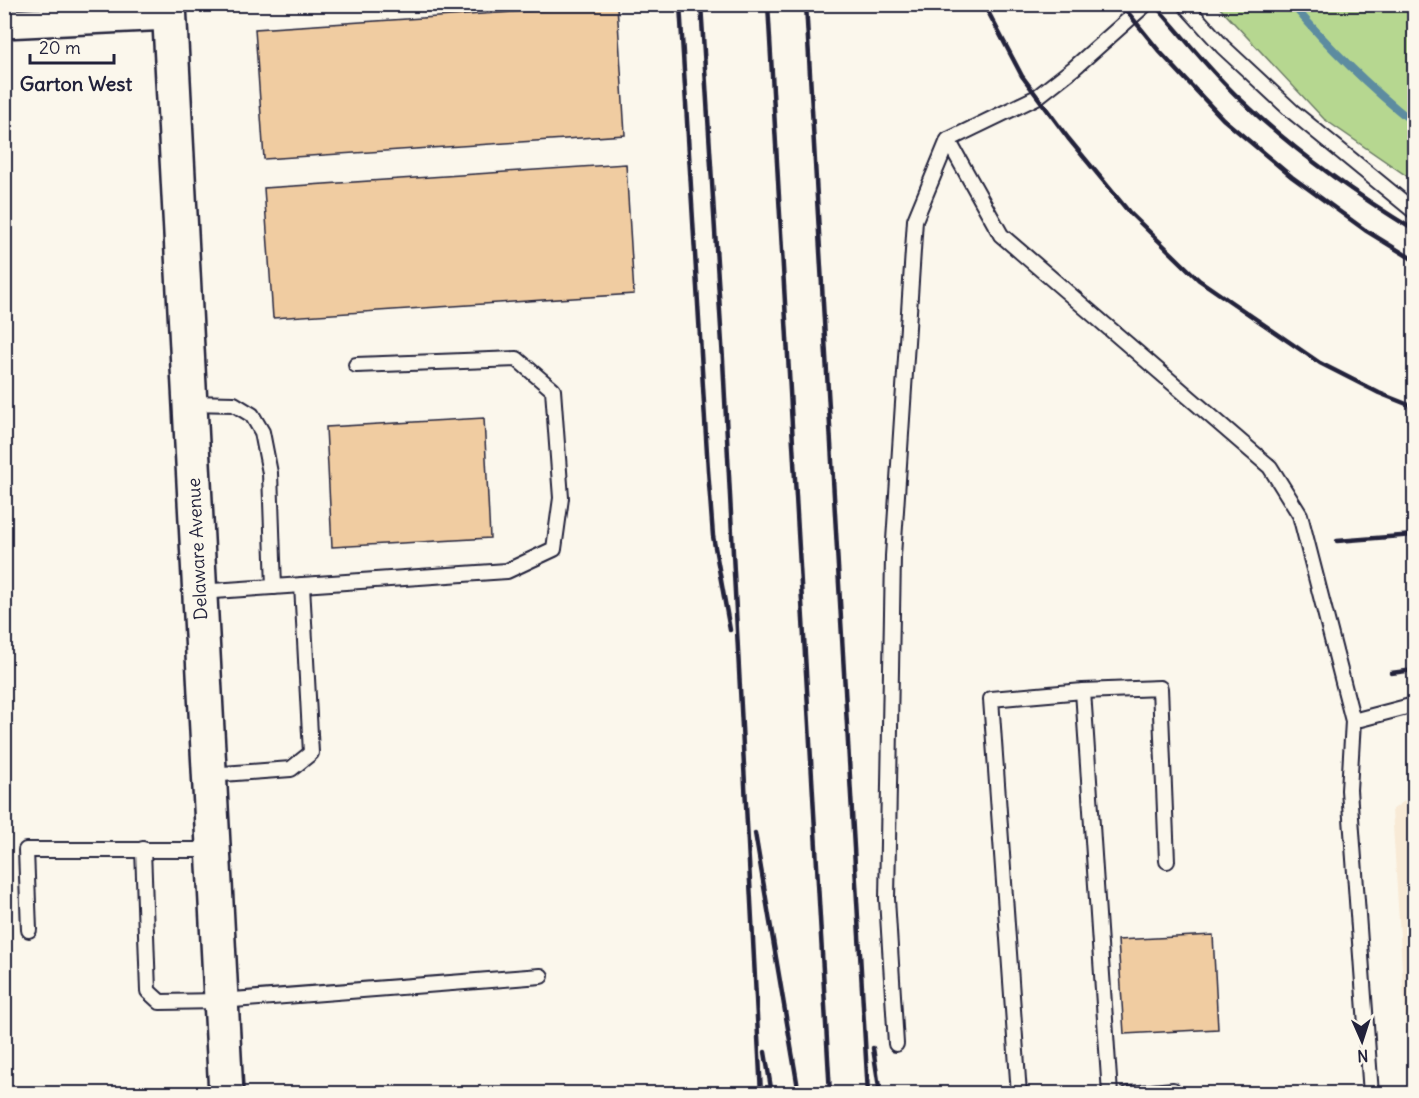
<svg xmlns="http://www.w3.org/2000/svg" width="1419" height="1098" font-family="Delius,sans-serif">
<style>
.built{fill:#f8ead6}
.green{fill:#b6d790;stroke:#6c7c66;stroke-width:1.5}
.lines{fill:none;stroke-linecap:round;stroke-linejoin:round}
.stream{stroke:#5d8ca0;stroke-width:8}
.building{fill:#f0cca1;stroke:#22223b;stroke-width:1.5}
.lane-casing{stroke:#22223b;stroke-width:18}
.street-casing{stroke:#22223b;stroke-width:32}
.secondary-casing{stroke:#22223b;stroke-width:38}
.lane{stroke:#fbf7ec;stroke-width:14}
.street{stroke:#fbf7ec;stroke-width:27}
.secondary{stroke:#fbf7ec;stroke-width:33}
.rail{stroke:#22223b;stroke-width:4.5}
.labels{text-anchor:middle;dominant-baseline:central;stroke-width:5;stroke-linejoin:round;paint-order:stroke}
.street-label{font-size:18px;fill:#22223b;stroke:#fbf7ec}
.neighbourhood-label{font-size:20px;font-weight:bold;fill:#22223b;stroke:#fbf7ec}
</style>
<rect width="100%" height="100%" fill="#fbf7ec"/>
<filter id="ink" filterUnits="userSpaceOnUse"><feTurbulence type="fractalNoise" baseFrequency=".0167" numOctaves="2"/><feDisplacementMap in="SourceGraphic" scale="12" xChannelSelector="R" yChannelSelector="G"/><feConvolveMatrix kernelMatrix="1 2 1 2 8 2 1 2 1" color-interpolation-filters="sRGB"/></filter>
<g filter="url(#ink)">
<path class="built" d="M1414,794V1093L1410,1094L1392,810Z"/>
<path class="green" d="M1217,5H1405L1414,14V181L1324,119Z"/>
<g class="lines">
<path class="stream" d="M1292,4C1331,50 1368,86 1414,123"/>
</g>
<g class="building">
<path d="M617,5L625,135L264,159L255,29Z"/>
<path d="M626,164L634,294L273,318L264,188Z"/>
<path d="M484,418L490,538L332,547L326,427Z"/>
<path d="M1213,935L1218,1029L1124,1034L1118,940Z"/>
</g>
<g class="lines">
<defs>
<g id="lane">
<path d="M1146,4L1074,68L1037,97L948,140L1001,235L1270,467L1300,515L1353,721"/>
<path d="M1184,4L1223,47L1293,112L1414,211"/>
<path d="M190,403L234,404L252,415L262,432L270,473L274,587"/>
<path d="M199,592L507,571L554,549L561,498L553,390L517,359L356,365"/>
<path d="M1083,691L1110,1094"/>
<path d="M209,775L291,769L311,753L302,585"/>
<path d="M143,849L148,991L160,1002L220,1001L541,976"/>
<path d="M29,930L26,850H212"/>
<path d="M896,1044L887,899L893,556L915,220L948,140"/>
<path d="M1019,1094L991,699L1083,691L1160,688L1167,861"/>
<path d="M1129,1094L1173,1090L1174,1094"/>
<path d="M1371,1094L1349,790L1353,721L1414,705"/>
</g>
<path id="street" d="M4,24L169,16"/>
<path id="secondary" d="M169,4L226,1094"/>
</defs>
<use href="#lane" class="lane-casing"/>
<use href="#street" class="street-casing"/>
<use href="#secondary" class="secondary-casing"/>
<use href="#lane" class="lane"/>
<use href="#street" class="street"/>
<use href="#secondary" class="secondary"/>
<g class="rail">
<path d="M680,4L708,470L713,536L730,630"/>
<path d="M701,4L723,360L761,1094"/>
<path d="M768,4L830,1094"/>
<path d="M806,4L868,1094"/>
<path d="M984,4L1022,76L1068,138L1129,212L1199,280L1320,363L1379,393L1414,407"/>
<path d="M1121,4L1159,51L1223,119L1292,177L1365,230L1414,260"/>
<path d="M1154,4C1183,36 1210,71 1241,100C1293,150 1353,193 1414,230"/>
<path d="M1337,541L1414,535"/>
<path d="M1391,673L1414,670"/>
<path d="M755,833L799,1094"/>
<path d="M873,1048L880,1094"/>
<path d="M765,1052L772,1094"/>
</g>
</g>
</g>
<g class="labels">
<g class="street-label">
<text transform="translate(197 549) rotate(-93)">Delaware Avenue</text>
</g>
<g class="neighbourhood-label">
<text x="76" y="83">Garton West</text>
</g>
</g>
<rect width="1419" height="1098" fill="none" stroke="#fbf7ec" stroke-width="24"/>
<rect x="12" y="12" width="1395" height="1074" fill="none" stroke="#22223b" stroke-width="2" filter="url(#ink)"/>
<g transform="translate(1362 1041) rotate(177)" stroke="#fbf7ec" stroke-width="4.5" paint-order="stroke">
<path d="M0-4.5L10 22L0 15L-10 22Z" fill="#22223b"/>
<text y="-9" font-size="16" font-weight="bold" text-anchor="middle" fill="#22223b">N</text>
</g>
<path d="M30 54v9h84v-9" fill="none" stroke="#22223b" stroke-width="3"/>
<text x="39" y="54" font-size="18" fill="#22223b" stroke="#fbf7ec" stroke-width="4.5" paint-order="stroke">20 m</text>
</svg>
